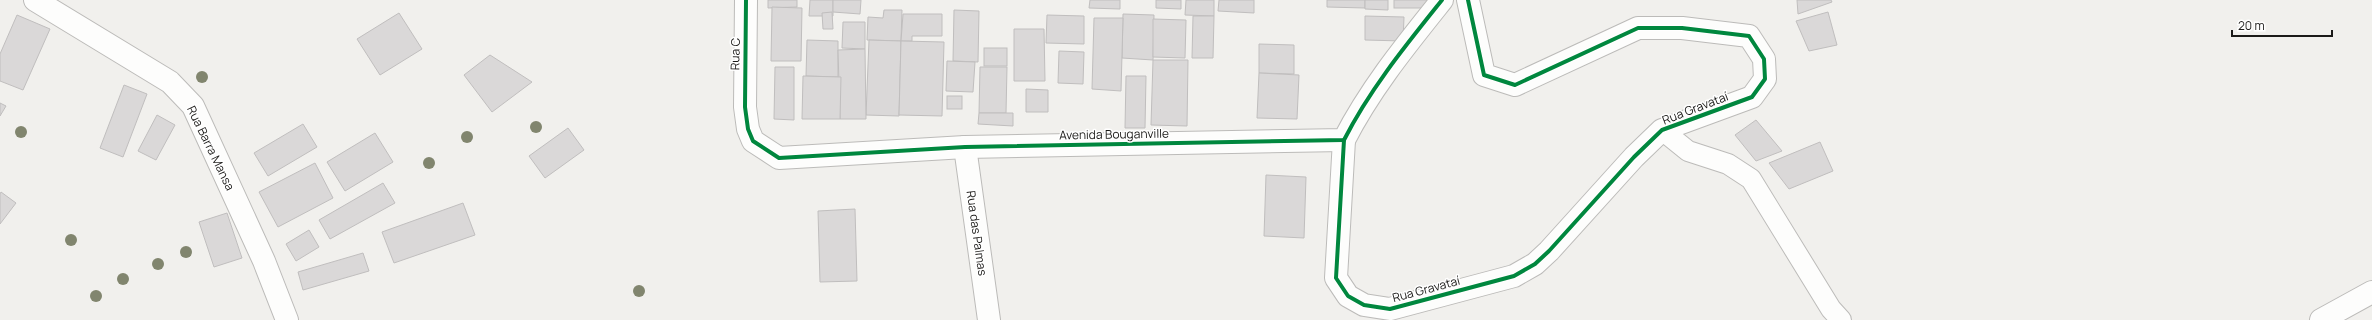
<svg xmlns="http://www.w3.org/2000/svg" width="2372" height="320" font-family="Manrope,sans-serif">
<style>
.building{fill:#dad8d8;stroke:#c0bebe}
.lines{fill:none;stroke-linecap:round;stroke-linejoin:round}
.lane-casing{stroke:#bcbbb9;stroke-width:22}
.street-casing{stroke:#bcbbb9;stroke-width:24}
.lane{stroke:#fdfdfc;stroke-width:20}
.street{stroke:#fdfdfc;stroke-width:22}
.cycleway-casing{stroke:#fff;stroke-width:6}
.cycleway{stroke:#00873e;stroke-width:4}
.tree{fill:#81856e}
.labels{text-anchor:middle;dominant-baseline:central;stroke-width:3;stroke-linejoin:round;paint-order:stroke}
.street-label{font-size:12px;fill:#1b1a18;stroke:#fff}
</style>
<rect width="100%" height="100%" fill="#f1f0ed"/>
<g class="building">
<path d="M768,0H797V7L768,8Z"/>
<path d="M810,0H833V16H809Z"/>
<path d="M833,0H861L860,14L833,12Z"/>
<path d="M1090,0H1120V9L1089,8Z"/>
<path d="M1156,0H1181V9L1156,8Z"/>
<path d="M1186,0H1214V16L1185,15Z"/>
<path d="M1219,0H1254V13L1218,11Z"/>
<path d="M1327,0H1365V8L1327,7Z"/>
<path d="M1365,0H1388V10L1365,9Z"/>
<rect x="1394" y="0" width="33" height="8"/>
<path d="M1797,0H1831L1832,2L1798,14Z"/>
<path d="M772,7L802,8L801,61H771Z"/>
<path d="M884,10H902L901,41L867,40L868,17L883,18Z"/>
<path d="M954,10L979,11L978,62L953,61Z"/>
<path d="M832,12L833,29H823L822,13Z"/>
<path d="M1828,12L1837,45L1809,51L1796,21Z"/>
<path d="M399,13L422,49L380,75L357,39Z"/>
<path d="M903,14H942V36H912V41H901Z"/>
<path d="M1123,14L1154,15L1153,60L1122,58Z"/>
<path d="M17,15L50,29L23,90L0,81V54Z"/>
<path d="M1047,15L1084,16V44L1046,43Z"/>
<path d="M1193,16H1214L1213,58H1192Z"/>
<path d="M1365,16L1404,17L1403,41L1365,40Z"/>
<path d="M1094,18H1123L1121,91L1092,89Z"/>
<path d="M1153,19L1186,20L1185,58L1153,57Z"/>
<path d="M843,22H865V49L842,48Z"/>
<path d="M1014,29H1044L1045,81H1014Z"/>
<path d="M807,40L838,41V77L806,76Z"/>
<path d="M869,40L901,41L899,116L866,115Z"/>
<path d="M901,41L944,42L942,116L899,115Z"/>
<path d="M1259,44L1294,45V74L1259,73Z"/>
<rect x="984" y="48" width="23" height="18"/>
<path d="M865,49L866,119H840L838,50Z"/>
<path d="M1059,51L1084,52L1083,84L1058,83Z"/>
<path d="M490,55L532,82L492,112L464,75Z"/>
<path d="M1153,60H1188L1187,126L1151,125Z"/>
<path d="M947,61L975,62L973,92L946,91Z"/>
<path d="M775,67H794V120L774,119Z"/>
<path d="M980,67H1007L1006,113H979Z"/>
<path d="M1259,73L1299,75L1297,119L1257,118Z"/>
<path d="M803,76L841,77L840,119H802Z"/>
<path d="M1126,76H1146L1145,128H1125Z"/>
<path d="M124,85L147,94L123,157L100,148Z"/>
<path d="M1026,89L1048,90V112H1026Z"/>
<rect x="947" y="96" width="15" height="13"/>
<path d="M0,103L6,106L0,116Z"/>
<path d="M979,113H1013V126L978,124Z"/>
<path d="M157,115L175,125L156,160L138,151Z"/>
<path d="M1756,120L1782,151L1756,161L1735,135Z"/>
<path d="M303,124L317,147L268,176L254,153Z"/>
<path d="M568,128L584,150L545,178L529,156Z"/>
<path d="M375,133L393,162L345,191L327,162Z"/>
<path d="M1820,142L1833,171L1789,189L1769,163Z"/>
<path d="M315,163L333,198L278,227L259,192Z"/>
<path d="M1266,175L1306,177L1304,238L1264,236Z"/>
<path d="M383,183L395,203L330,239L319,220Z"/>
<path d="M1,192L16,203L0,224V194Z"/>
<path d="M463,203L475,235L394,263L382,232Z"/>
<path d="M855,209L857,281L820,282L818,211Z"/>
<path d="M227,213L242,258L214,267L199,222Z"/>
<path d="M309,230L319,247L296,261L286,244Z"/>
<path d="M363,253L369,271L303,290L298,272Z"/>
</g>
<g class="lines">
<defs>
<path id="lane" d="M1662,130L1688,151L1728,164L1751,179L1831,309L1841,320"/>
<g id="street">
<path d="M35,0L170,82L193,106L264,261L287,320"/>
<path d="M746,0L745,107L748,129L753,141L779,158L965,147L1344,140C1370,89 1406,45 1442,0"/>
<path d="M1344,140L1336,278L1348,296L1364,305L1390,309L1514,276L1535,264L1549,251L1634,157L1662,130L1752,97L1765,79L1764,59L1749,36L1682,28H1638L1515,85L1484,75L1468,0"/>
<path d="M965,147L989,320"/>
<path d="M2321,320L2372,292"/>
</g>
</defs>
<use href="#lane" class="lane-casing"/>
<use href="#street" class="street-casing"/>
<use href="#lane" class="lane"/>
<use href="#street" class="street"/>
<defs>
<g id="cycleway">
<path d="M746,0L745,107L748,129L753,141L779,158L965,147L1344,140C1370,89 1406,45 1442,0"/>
<path d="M1344,140L1336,278L1348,296L1364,305L1390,309L1514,276L1535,264L1549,251L1634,157L1662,130L1752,97L1765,79L1764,59L1749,36L1682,28H1638L1515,85L1484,75L1468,0"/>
</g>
</defs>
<use href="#cycleway" class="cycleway-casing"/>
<use href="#cycleway" class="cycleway"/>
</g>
<g class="tree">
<circle cx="202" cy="77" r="6"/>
<circle cx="536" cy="127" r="6"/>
<circle cx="21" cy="132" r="6"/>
<circle cx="467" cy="137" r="6"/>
<circle cx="429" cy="163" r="6"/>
<circle cx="71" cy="240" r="6"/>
<circle cx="186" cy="252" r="6"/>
<circle cx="158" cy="264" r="6"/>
<circle cx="123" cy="279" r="6"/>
<circle cx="639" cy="291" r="6"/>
<circle cx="96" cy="296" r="6"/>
</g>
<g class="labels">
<g class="street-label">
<text transform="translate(735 54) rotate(-89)">Rua C</text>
<text transform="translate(1695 108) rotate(-21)">Rua Gravataí</text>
<text transform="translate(1114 134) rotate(-1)">Avenida Bouganville</text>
<text transform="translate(211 148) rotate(64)">Rua Barra Mansa</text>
<text transform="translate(977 233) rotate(82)">Rua das Palmas</text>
<text transform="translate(1426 289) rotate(-15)">Rua Gravataí</text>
</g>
</g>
<path d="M2232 30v6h100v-6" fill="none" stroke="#1b1a18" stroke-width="2"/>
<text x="2238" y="30" font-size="12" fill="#1b1a18" stroke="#ffffff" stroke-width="3" paint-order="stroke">20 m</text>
</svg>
